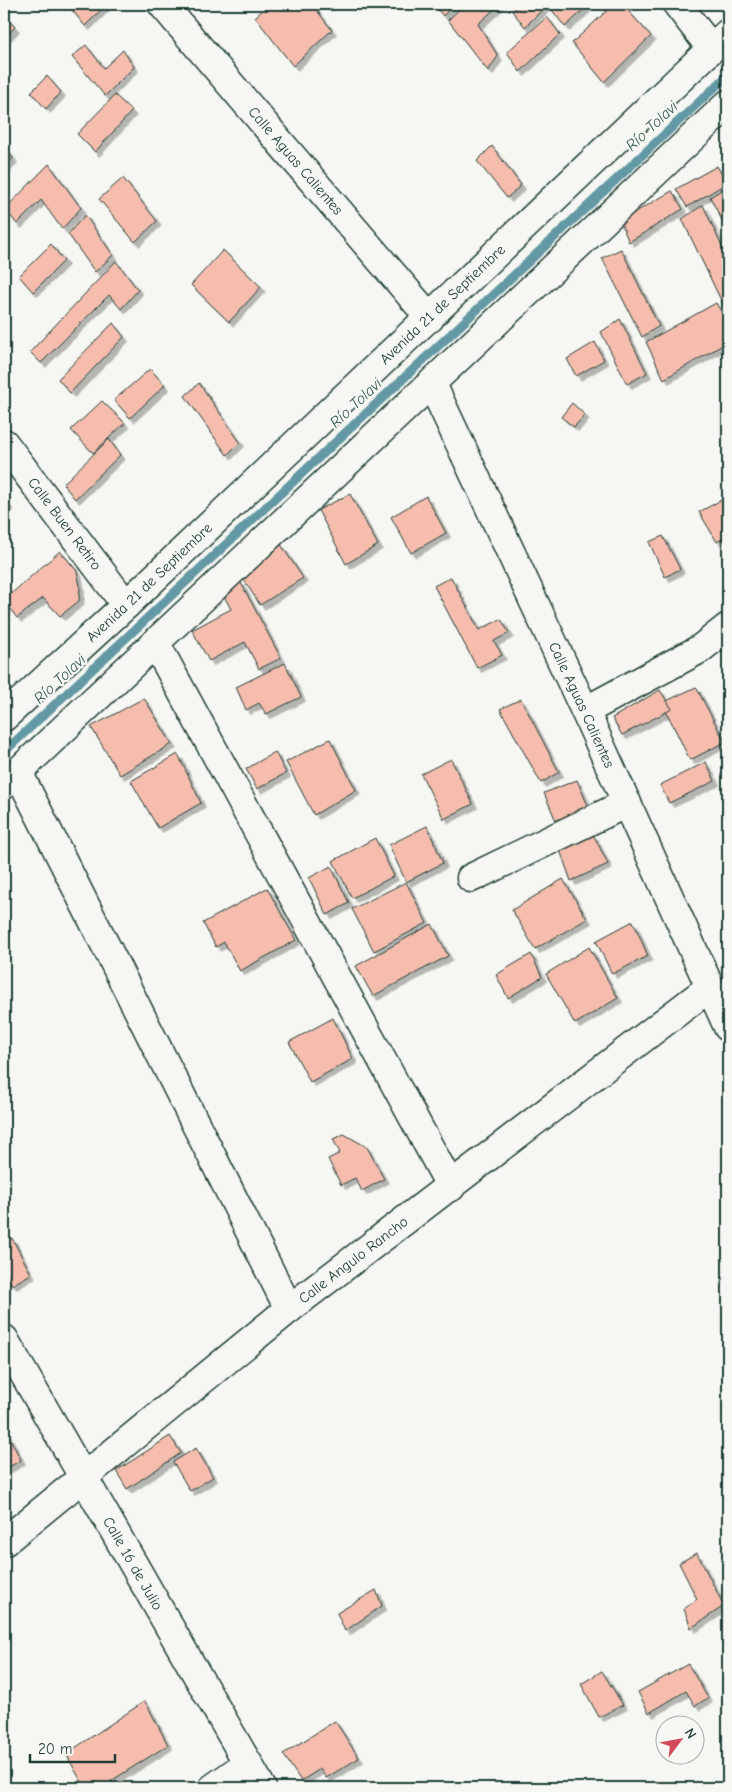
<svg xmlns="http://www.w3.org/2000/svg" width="732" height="1792" font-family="'Comic Neue',sans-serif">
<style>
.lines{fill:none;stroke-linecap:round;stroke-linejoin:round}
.stream{stroke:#6299a4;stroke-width:9}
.building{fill:#f6bdae;stroke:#1f3d34;filter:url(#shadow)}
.minor-casing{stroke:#1f3d34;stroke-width:31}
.minor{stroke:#f6f6f2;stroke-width:28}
.labels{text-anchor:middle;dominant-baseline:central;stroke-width:4.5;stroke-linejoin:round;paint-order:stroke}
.street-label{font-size:15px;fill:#1f3d34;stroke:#f6f6f2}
.water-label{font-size:16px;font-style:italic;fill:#355c59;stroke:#f6f6f2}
</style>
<defs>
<filter id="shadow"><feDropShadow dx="4.5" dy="4.5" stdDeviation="0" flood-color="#0004"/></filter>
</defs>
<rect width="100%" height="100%" fill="#f6f6f2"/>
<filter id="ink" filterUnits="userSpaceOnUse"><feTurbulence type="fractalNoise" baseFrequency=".02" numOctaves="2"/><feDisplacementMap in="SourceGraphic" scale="10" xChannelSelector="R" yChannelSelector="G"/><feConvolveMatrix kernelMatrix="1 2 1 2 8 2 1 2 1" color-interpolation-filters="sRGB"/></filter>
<g filter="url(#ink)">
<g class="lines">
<path class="stream" d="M4,752L728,75"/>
</g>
<g class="building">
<path d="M67,4H103L105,6L85,26Z"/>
<path d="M270,4H312L332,30L293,66L255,17Z"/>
<path d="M433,4H454L443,16Z"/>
<path d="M465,4H500L478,24L498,56L488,71L448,20Z"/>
<path d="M520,4H548L525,27L512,11Z"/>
<path d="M559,4H590L565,27L552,10Z"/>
<path d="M614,4H622L651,36L604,82L572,43Z"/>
<path d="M4,15L15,27L4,39Z"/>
<path d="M547,17L560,34L520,72L507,52Z"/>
<path d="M86,45L104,68L123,50L134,67L105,96L72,57Z"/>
<path d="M47,76L61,92L46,109L31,92Z"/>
<path d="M115,95L132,111L95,152L77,134Z"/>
<path d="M4,146L13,158L4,169Z"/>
<path d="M492,146L521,185L507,198L477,161Z"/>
<path d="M49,164L81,208L62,229L41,200L17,224L5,209Z"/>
<path d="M717,166L727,183L687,207L676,189Z"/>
<path d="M123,178L157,221L135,242L99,199Z"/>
<path d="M728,186V232L710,197Z"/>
<path d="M672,191L683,209L629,242L620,221Z"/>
<path d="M703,205L728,260V315L682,219Z"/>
<path d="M85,215L113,255L95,272L68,234Z"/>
<path d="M51,244L64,261L33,292L19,276Z"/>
<path d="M621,249L659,326L642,337L602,258Z"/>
<path d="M223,250L261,287L229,322L191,285Z"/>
<path d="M116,261L138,290L121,309L109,295L41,363L30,352Z"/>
<path d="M716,303L728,323V342L664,379L646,342Z"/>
<path d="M620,319L647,373L627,384L601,332Z"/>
<path d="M113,323L124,337L70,393L58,379Z"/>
<path d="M595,342L604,360L576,376L567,359Z"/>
<path d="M150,369L165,385L130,418L114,400Z"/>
<path d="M199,383L240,442L227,455L185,396Z"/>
<path d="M102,401L125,423L93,453L71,430Z"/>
<path d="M572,403L585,415L574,427L561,417Z"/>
<path d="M109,439L120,455L75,499L63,484Z"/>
<path d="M350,494L378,545L346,564L318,510Z"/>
<path d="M426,496L446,533L411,553L391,517Z"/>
<path d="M725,498L728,503V535L717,542L699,512Z"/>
<path d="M4,499L9,506L4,510Z"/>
<path d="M663,536L680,569L665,577L649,542Z"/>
<path d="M280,543L303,578L260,605L242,577Z"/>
<path d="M60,551L77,571L80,586L79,601L60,616L43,598L17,618L4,600Z"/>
<path d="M451,577L479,630L501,619L509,633L494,641L502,655L477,668L434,586Z"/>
<path d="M240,581L281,658L259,669L245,642L209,661L192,630L231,609L221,591Z"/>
<path d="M285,663L301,697L266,714L259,703L246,710L236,687Z"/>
<path d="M696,687L725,742L690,760L662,703Z"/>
<path d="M660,690L672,709L622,735L612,718Z"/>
<path d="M144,698L172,744L120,775L91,727Z"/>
<path d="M521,699L559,772L541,783L500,709Z"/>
<path d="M330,739L356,790L314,815L286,762Z"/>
<path d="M275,752L286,773L257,789L246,769Z"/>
<path d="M178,754L201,803L158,828L131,781Z"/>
<path d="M451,759L473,804L444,819L421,774Z"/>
<path d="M706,762L715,781L669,803L660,785Z"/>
<path d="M577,780L589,808L557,823L544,793Z"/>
<path d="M427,826L443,863L406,882L389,845Z"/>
<path d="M593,834L608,864L571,881L560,850Z"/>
<path d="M375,838L394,876L352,898L333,861Z"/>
<path d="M331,866L349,903L327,915L309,878Z"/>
<path d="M563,879L587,919L535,949L512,910Z"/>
<path d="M406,882L427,923L374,951L352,909Z"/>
<path d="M267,888L296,940L240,971L224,942L216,947L203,923Z"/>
<path d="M633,921L648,956L612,974L596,941Z"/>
<path d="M432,924L448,956L373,996L356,966Z"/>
<path d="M589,947L618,998L575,1024L546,974Z"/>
<path d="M531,954L542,977L508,998L496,975Z"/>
<path d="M333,1018L353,1059L310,1082L289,1042Z"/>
<path d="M344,1134L367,1147L384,1179L362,1191L355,1178L341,1185L328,1159L340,1153L333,1139Z"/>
<path d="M12,1238L31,1274L12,1285L4,1269V1242Z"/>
<path d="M4,1427L21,1460L4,1470Z"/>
<path d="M170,1436L181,1453L127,1489L116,1471Z"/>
<path d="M196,1448L213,1477L190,1491L173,1462Z"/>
<path d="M697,1553L724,1606L691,1628L684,1609L697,1599L679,1563Z"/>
<path d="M376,1590L382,1606L345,1631L337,1613Z"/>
<path d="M688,1664L708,1698L695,1706L686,1691L649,1713L638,1692Z"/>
<path d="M602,1671L623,1705L599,1717L581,1684Z"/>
<path d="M145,1701L168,1745L111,1781L115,1788H85L66,1754Z"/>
<path d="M335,1721L359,1758L326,1778L320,1769L301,1781L283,1754Z"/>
<path d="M469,1784L472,1788H461Z"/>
</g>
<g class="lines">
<defs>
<g id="minor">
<path id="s1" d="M162,4L430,318"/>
<path d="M677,4L711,48"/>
<path id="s2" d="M432,384L585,711L728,1027"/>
<path id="s3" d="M4,443L126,605"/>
<path d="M156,644L451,1187"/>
<path d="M585,711L700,649L728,627"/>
<path id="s4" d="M4,717L126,605L728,33"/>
<path d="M18,772L289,1309"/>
<path d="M4,785L728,104"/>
<path d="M471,878L627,803"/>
<path id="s5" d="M4,1339L262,1788"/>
<path id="s6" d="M4,1542L289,1309L710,987"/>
<path d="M213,1788L248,1763"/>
</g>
</defs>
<use href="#minor" class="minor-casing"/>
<use href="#minor" class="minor"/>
</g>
</g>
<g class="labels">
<g class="street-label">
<text stroke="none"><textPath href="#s1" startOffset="206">Calle Aguas Calientes</textPath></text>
<text stroke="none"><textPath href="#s4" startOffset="602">Avenida 21 de Septiembre</textPath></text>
<text stroke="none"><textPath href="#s3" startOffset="101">Calle Buen Retiro</textPath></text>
<text stroke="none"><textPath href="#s4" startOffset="198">Avenida 21 de Septiembre</textPath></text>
<text stroke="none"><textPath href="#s2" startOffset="354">Calle Aguas Calientes</textPath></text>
<text stroke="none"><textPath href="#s6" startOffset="449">Calle Angulo Rancho</textPath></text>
<text stroke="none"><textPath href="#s5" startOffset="259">Calle 16 de Julio</textPath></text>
</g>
<g class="water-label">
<text transform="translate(652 126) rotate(-43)">Río Tolavi</text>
<text transform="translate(356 403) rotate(-43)">Río Tolavi</text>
<text transform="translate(60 679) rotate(-43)">Río Tolavi</text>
</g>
</g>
<rect width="732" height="1792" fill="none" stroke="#f6f6f2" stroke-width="20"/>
<rect x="10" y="10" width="712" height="1772" fill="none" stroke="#1f3d34" stroke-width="2" filter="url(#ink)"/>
<g transform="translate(680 1740) rotate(58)"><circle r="24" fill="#f6f6f2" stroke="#a0aca6"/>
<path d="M0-4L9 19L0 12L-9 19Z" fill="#d1495b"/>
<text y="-8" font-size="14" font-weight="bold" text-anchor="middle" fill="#1f3d34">N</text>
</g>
<path d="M30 1754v8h85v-8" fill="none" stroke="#1f3d34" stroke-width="2.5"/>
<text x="38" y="1754" font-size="15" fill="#1f3d34" stroke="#f6f6f2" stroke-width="4" paint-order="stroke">20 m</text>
</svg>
